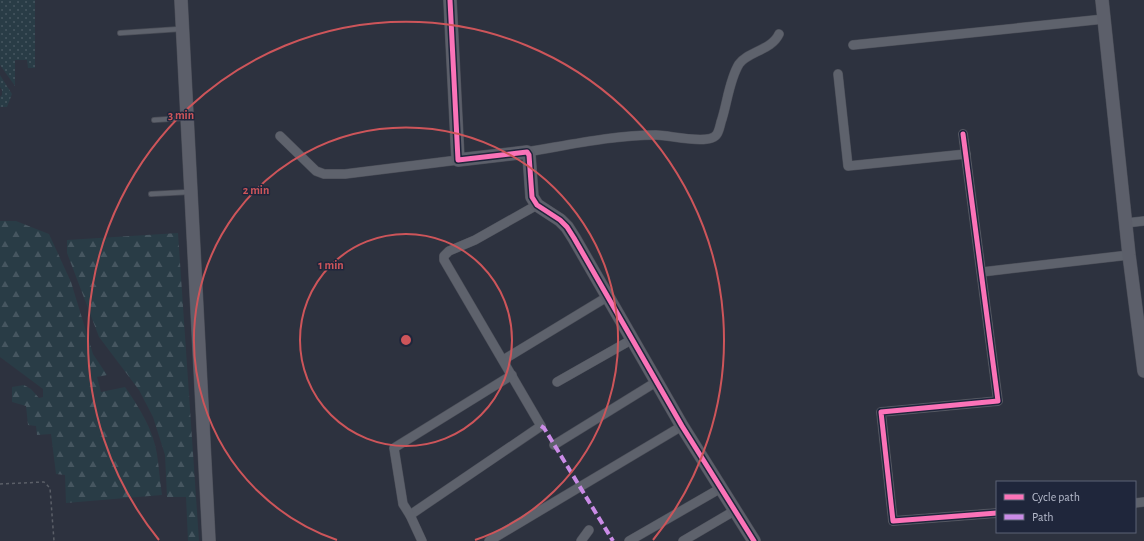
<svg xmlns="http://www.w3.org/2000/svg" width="1144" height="541" font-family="'Alegreya Sans',sans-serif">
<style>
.grass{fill:url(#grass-dots)}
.forest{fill:url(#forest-firs)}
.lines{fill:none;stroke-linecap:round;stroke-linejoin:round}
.lane-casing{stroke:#4a4d57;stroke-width:6}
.street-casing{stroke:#4a4d57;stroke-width:10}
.secondary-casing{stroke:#4a4d57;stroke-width:14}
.path{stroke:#5b5f68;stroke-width:1.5;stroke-dasharray:3 3;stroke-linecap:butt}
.lane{stroke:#5e626c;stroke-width:4.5}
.street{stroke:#5e626c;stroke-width:9}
.secondary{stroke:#5c5f6a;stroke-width:13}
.quiet{stroke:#ca8be6;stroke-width:4;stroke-dasharray:8 4;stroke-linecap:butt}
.cycleway-casing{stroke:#1f263b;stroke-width:8}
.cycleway{stroke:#fb73b8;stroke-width:5}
.ring{fill:none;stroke:#cd555a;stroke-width:2}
.centre{fill:#cd555a;stroke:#1f263b;stroke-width:2}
.ring-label{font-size:12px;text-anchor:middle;font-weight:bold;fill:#cd555a;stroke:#1f263b;stroke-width:3;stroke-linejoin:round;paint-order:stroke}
</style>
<defs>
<pattern id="grass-dots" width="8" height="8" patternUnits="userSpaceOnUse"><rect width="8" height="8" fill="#293c46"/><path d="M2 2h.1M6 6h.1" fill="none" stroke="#465660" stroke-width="1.8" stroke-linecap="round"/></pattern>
<pattern id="forest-firs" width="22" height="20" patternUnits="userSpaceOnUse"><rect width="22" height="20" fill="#293c46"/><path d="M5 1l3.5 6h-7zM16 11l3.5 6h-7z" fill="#465660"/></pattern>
</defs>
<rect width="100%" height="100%" fill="#2d323f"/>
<g class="grass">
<path d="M0,0H35V68H28L27,60H15V86L0,65Z"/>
<path d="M0,75L12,94L7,107H0V97L2,95V90L0,87Z"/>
</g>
<g class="forest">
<path d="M0,221H16L49,234L71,282L93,354L107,375L97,377L101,392L125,387C139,407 153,429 157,454C159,468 160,482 162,495L66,503L65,475L56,474L51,434L37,435L36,426L28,425L26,406L12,402V387L24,385L31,389L39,398L43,397V389L0,357Z"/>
<path d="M178,233L199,541H188L186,497H167L165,455L153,417L139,390L99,337L67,253V240Z"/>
</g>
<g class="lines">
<defs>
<g id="lane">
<path d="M120,33L180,29"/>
<path d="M154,120L185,118"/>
<path d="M151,194L189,192"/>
</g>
<g id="street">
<path d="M853,45L1104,19"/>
<path d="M838,74L848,166L966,154"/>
<path d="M963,134L998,401L881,412L893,521L997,513"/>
<path d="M280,136L316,171L324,174H345L458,160"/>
<path d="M527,152C569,145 613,135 656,135C670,135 710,146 717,134C719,131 720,126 721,122C727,105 729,80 739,64C747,52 772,50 779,34"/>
<path d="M1126,223L1144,221"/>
<path d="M982,272L1129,255"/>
<path d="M503,360L607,297"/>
<path d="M557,382L631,340"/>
<path d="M554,445L656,382"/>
<path d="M1135,503L1144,502"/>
<path d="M410,515L541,426L444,260V256L449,251L475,240L537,205"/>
<path d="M422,541L410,515L403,504L394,448L512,375"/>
<path d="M489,541L682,426"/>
<path d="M581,541L589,530"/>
<path d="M629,541L721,488"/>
<path d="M683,541L734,511"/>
</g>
<g id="secondary">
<path d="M181,0L209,541"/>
<path d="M450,0L458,160L527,152L529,155L532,197L537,205L560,220L567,227L574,238L682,426L754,541"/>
<path d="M1102,0L1129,255L1144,371"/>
</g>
</defs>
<use href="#lane" class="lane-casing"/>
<use href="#street" class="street-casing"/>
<use href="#secondary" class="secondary-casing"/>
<path class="path" d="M0,484L44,482L50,488L54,541"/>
<use href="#lane" class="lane"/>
<use href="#street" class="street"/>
<use href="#secondary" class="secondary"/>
<path class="quiet" d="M541,426L544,428L613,541"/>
<defs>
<g id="cycleway">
<path d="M450,0L458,160L527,152L529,155L532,197L537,205L560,220L567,227L574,238L682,426L754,541"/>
<path d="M963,134L998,401L881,412L893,521L997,513"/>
</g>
</defs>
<use href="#cycleway" class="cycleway-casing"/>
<use href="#cycleway" class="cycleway"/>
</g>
<g class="ring">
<circle cx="406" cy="340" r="106"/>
<path d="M337 540A212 212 0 1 1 475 540"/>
<path d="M159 540A318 318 0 1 1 653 540"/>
</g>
<circle cx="406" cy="340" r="6" class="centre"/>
<g class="ring-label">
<text x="181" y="119">3 min</text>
<text x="256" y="194">2 min</text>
<text x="331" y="269">1 min</text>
</g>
<rect x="996" y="481" width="140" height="52" fill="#1f263b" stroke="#5c6276"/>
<rect x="1004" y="494" width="20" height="6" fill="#fb73b8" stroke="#5c6276"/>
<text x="1032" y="501" font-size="12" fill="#b8bdce">Cycle path</text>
<rect x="1004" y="514" width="20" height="6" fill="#ca8be6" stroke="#5c6276"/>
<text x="1032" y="521" font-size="12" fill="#b8bdce">Path</text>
</svg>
